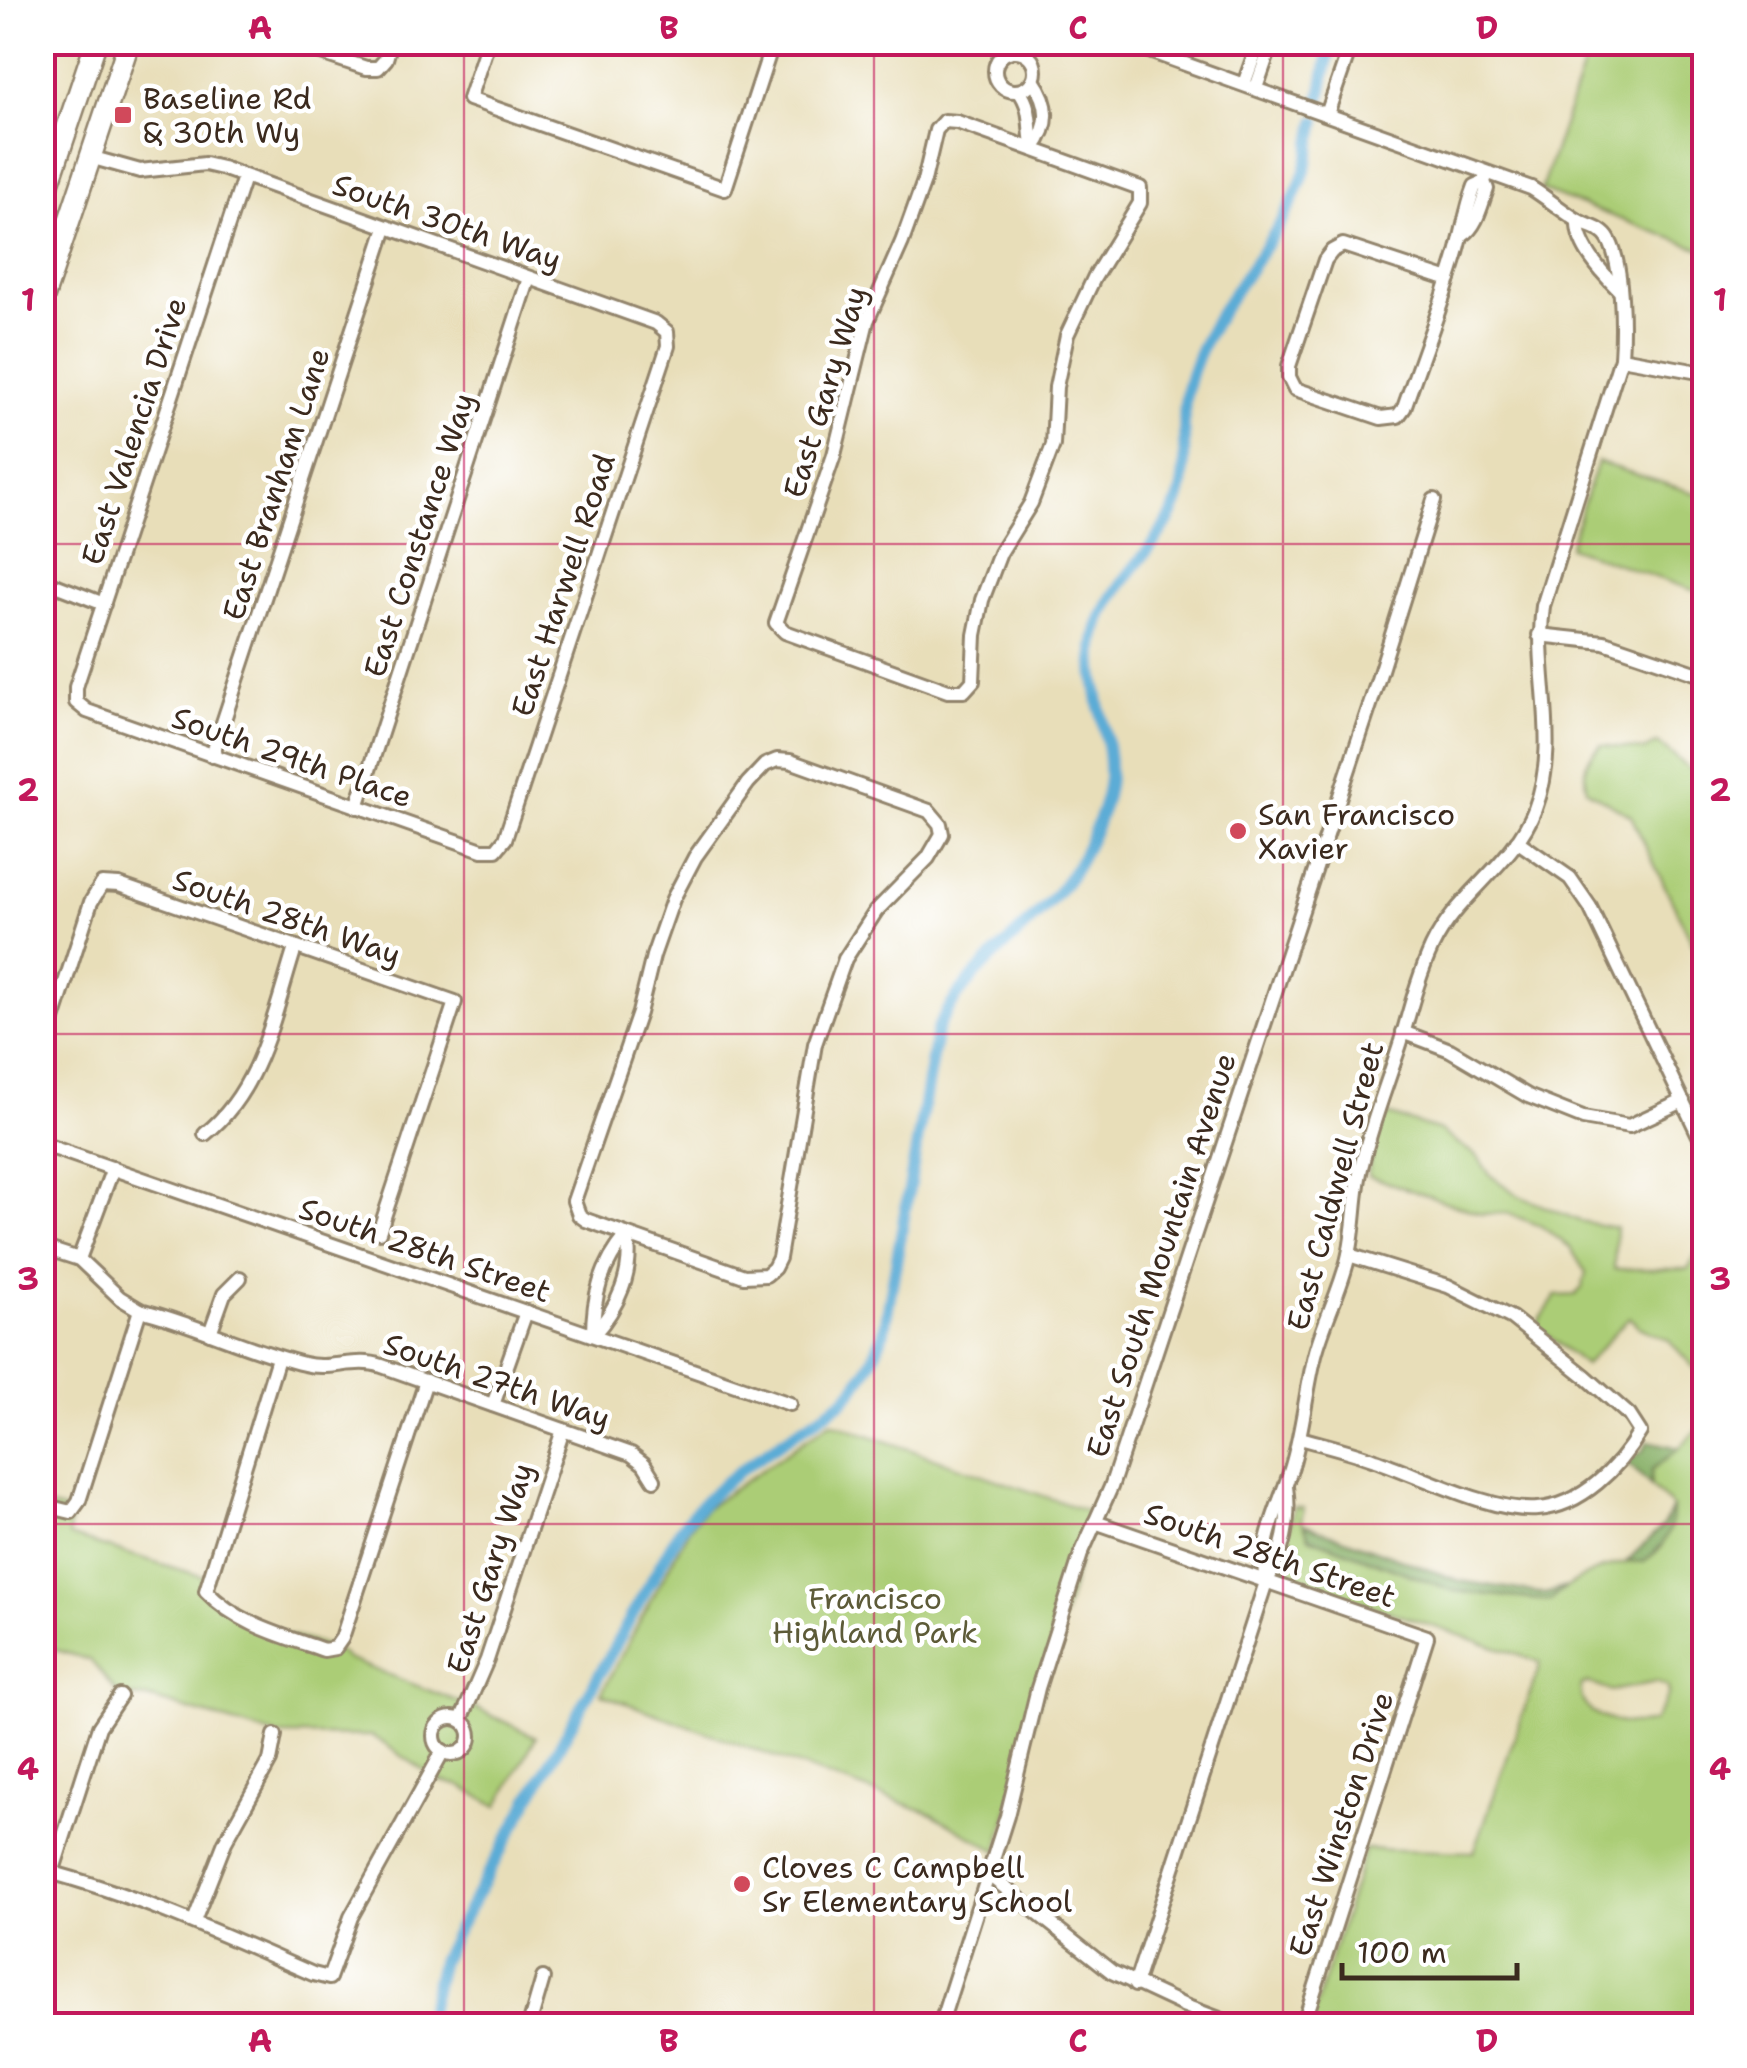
<svg xmlns="http://www.w3.org/2000/svg" width="1747" height="2068" font-family="'Shantell Sans',sans-serif">
<style>
.green{fill:#abcd76;stroke:#737c4a;stroke-width:2.5;fill-rule:evenodd}
.forest{fill:#88b067;stroke:#626d42;stroke-width:2.5}
.lines{fill:none;stroke-linecap:round;stroke-linejoin:round}
.canal{stroke:#5bacd6;stroke-width:12}
.street-casing{stroke:#92846c;stroke-width:18}
.primary-casing{stroke:#92846c;stroke-width:25}
.street{stroke:#fff;stroke-width:12}
.primary{stroke:#fff;stroke-width:20}
.grid{fill:none;stroke:#c2185b;stroke-width:2.5;stroke-opacity:0.55}
.poi-dot{fill:#d1495b;stroke:#fff;stroke-width:4}
.labels{text-anchor:middle;dominant-baseline:central;stroke-width:9;stroke-linejoin:round;paint-order:stroke}
.poi-label{font-size:30px;fill:#3b2a1e;stroke:#fff;text-anchor:start}
.street-label{font-size:30px;fill:#3b2a1e;stroke:#fff}
.park-label{font-size:30px;fill:#5d5b38;stroke:#fff}
.neatline{fill:none;stroke:#c2185b;stroke-width:4}
.grid-label{font-size:32px;text-anchor:middle;font-weight:bold;fill:#c2185b}
</style>
<rect width="100%" height="100%" fill="#fff"/>
<filter id="ink" filterUnits="userSpaceOnUse"><feTurbulence type="fractalNoise" baseFrequency=".01" numOctaves="2"/><feDisplacementMap in="SourceGraphic" scale="20" xChannelSelector="R" yChannelSelector="G"/><feConvolveMatrix kernelMatrix="1 2 1 2 8 2 1 2 1" color-interpolation-filters="sRGB"/></filter>
<filter id="wash" filterUnits="userSpaceOnUse"><feTurbulence type="fractalNoise" baseFrequency=".0048" numOctaves="4" result="noise"/><feDisplacementMap in="SourceGraphic" scale="40" xChannelSelector="R" yChannelSelector="G"/><feGaussianBlur stdDeviation="2.25" result="paint"/><feColorMatrix in="noise" values="0 0 0 0 0 0 0 0 0 0 0 0 0 0 0 0 0 1.4 0 .05"/><feComposite in="paint" operator="in"/></filter>
<g filter="url(#wash)">
<rect width="100%" height="100%" fill="#e8deb9"/>
<g class="green">
<path d="M1591,43H1704V250L1541,190Z"/>
<path d="M1597,462L1704,496V594L1569,547Z"/>
<path d="M1658,743L1704,781V967L1631,816L1587,790C1582,769 1585,760 1601,745L1644,750Z"/>
<path d="M1386,1114L1440,1131L1478,1157L1490,1175L1519,1196L1580,1221L1616,1228L1614,1269H1688L1704,1236V1379L1669,1340L1639,1327L1629,1317L1585,1365L1536,1326L1556,1296L1575,1295L1582,1288L1586,1273L1570,1247L1541,1226L1507,1213L1482,1214L1368,1176L1372,1145Z"/>
<path d="M831,1422L1098,1515L1081,1554L997,1851L930,1813L601,1694L689,1529L705,1509Z"/>
<path d="M1704,1422V2025H1310L1365,1849L1474,1852L1541,1662L1287,1578L1281,1570L1294,1507L1304,1508L1301,1519L1309,1537L1454,1591L1550,1601C1572,1579 1613,1560 1644,1562L1662,1547L1672,1507L1650,1485L1652,1470L1657,1464L1679,1448ZM1657,1682L1668,1687L1669,1694L1653,1722C1630,1729 1572,1718 1582,1685L1589,1683L1611,1691Z"/>
<path d="M42,1505L71,1512L69,1536L208,1578L206,1591L257,1627L335,1648L347,1659L480,1710L536,1737L498,1806L458,1785L440,1781L372,1736L275,1735L148,1698L120,1696L90,1660L43,1646Z"/>
</g>
<g class="forest">
<path d="M1648,1441L1679,1448L1652,1470L1650,1485L1627,1462L1643,1451Z"/>
<path d="M1672,1507C1673,1533 1664,1545 1644,1562L1627,1561L1663,1526Z"/>
<path d="M1304,1524L1460,1581L1546,1594L1565,1587L1550,1601L1454,1591L1309,1537Z"/>
</g>
<g class="lines">
<g class="canal">
<path d="M1320,100L1331,42"/>
<path d="M425,2026L441,1961L453,1937L678,1533C717,1476 787,1440 843,1401C863,1380 874,1359 884,1331L937,1030C969,961 1043,926 1078,863C1092,838 1107,806 1109,777C1112,733 1083,673 1098,627C1113,581 1157,550 1176,506C1192,469 1178,423 1188,385C1206,311 1270,256 1299,187C1308,166 1312,143 1316,121"/>
</g>
</g>
</g>
<g filter="url(#ink)">
<g class="lines">
<defs>
<g id="street">
<path d="M288,42L366,68H378L386,59L391,42"/>
<path d="M488,42L469,99L725,189L773,42"/>
<path d="M1124,42L1531,188C1547,198 1561,210 1577,220C1587,227 1602,227 1609,240C1623,265 1623,329 1621,358L1543,606C1534,675 1561,742 1535,809C1514,864 1457,894 1432,947C1418,977 1410,1010 1401,1041C1388,1082 1372,1122 1362,1164C1354,1193 1356,1225 1349,1254C1342,1288 1324,1320 1315,1355C1306,1391 1303,1429 1292,1466C1281,1504 1258,1540 1266,1582"/>
<circle cx="1015" cy="71" r="20"/>
<path d="M1033,80C1050,104 1051,125 1033,149"/>
<path d="M1244,84L1259,42"/>
<path d="M1256,88L1272,42"/>
<path d="M1019,91C1033,109 1028,128 1033,149"/>
<path d="M1327,114L1352,42"/>
<path d="M944,121L957,122L1140,188V203L1094,278L1067,335L1056,387L1053,445L1031,503L1000,553L982,600L975,635L973,681L964,691H948L785,632L776,623L834,455L867,321L902,242L924,181L936,130Z"/>
<path d="M42,136L61,147"/>
<path d="M90,157L140,171L205,164L222,168L656,323L667,332L668,346L505,839L496,850H482L87,711L76,702V687L244,177"/>
<path d="M1578,222C1577,246 1602,273 1619,290"/>
<path d="M1463,235C1477,226 1481,205 1487,189L1484,182L1486,176"/>
<path d="M1449,280L1343,245L1332,251L1325,260L1289,366V377L1295,389L1381,418L1398,416L1404,408C1421,359 1440,310 1455,260C1463,235 1465,211 1475,186L1484,182"/>
<path d="M1621,358L1704,373"/>
<path d="M42,580L104,604"/>
<path d="M1539,635L1604,642L1704,676"/>
<path d="M212,756L386,228"/>
<path d="M777,760L790,761L929,811L940,824L942,834L928,858L876,911L845,959L815,1044L779,1258L774,1268L766,1275L744,1276L586,1220L579,1215L574,1201L639,1013L653,956L673,899L695,857L748,783L765,765Z"/>
<path d="M357,807L529,278"/>
<path d="M1517,841L1570,878L1590,907L1704,1146"/>
<path d="M1403,1032L1450,1050L1528,1096L1583,1118L1629,1126L1683,1101"/>
<path d="M42,1054L91,902L102,884L119,885L455,1002L379,1232"/>
<path d="M205,1134C261,1090 274,1013 295,948"/>
<path d="M42,1144L790,1404"/>
<path d="M42,1247L79,1259L120,1298L140,1310C196,1324 249,1351 304,1364C330,1371 356,1357 382,1366L631,1454L644,1464L654,1480"/>
<path d="M79,1259L113,1168"/>
<path d="M210,1333L224,1294L240,1278"/>
<path d="M593,1335C618,1308 634,1272 627,1235"/>
<path d="M593,1335C593,1296 601,1266 627,1235"/>
<path d="M278,1358L206,1591C237,1624 283,1636 324,1650L335,1648L342,1638L426,1381"/>
<path d="M493,1405L526,1312"/>
<path d="M1300,1438C1325,1445 1351,1451 1375,1460C1419,1475 1493,1513 1538,1509C1582,1506 1619,1467 1640,1432L1629,1415L1585,1376L1512,1318L1448,1286L1349,1255"/>
<path d="M42,1505L71,1512L79,1501L140,1310"/>
<path d="M1095,1522L1427,1637L1303,2026"/>
<circle cx="452" cy="1736" r="18"/>
<path d="M461,1720L487,1660L563,1430"/>
<path d="M42,1870C137,1895 224,1935 313,1974L329,1978L351,1917L443,1751"/>
<path d="M52,1873L99,1727L120,1696"/>
<path d="M989,1875L1112,1972L1185,2006L1238,2026"/>
<path d="M194,1921L225,1842L270,1761L275,1735"/>
<path d="M1135,1985L1266,1582C1283,1556 1291,1518 1286,1487"/>
<path d="M529,2026L543,1978"/>
<path d="M940,2026L1007,1816L1038,1688L1081,1554L1111,1487L1371,702L1434,500"/>
</g>
<g id="primary">
<path d="M42,203L96,42"/>
<path d="M42,302L129,42"/>
</g>
</defs>
<use href="#street" class="street-casing"/>
<use href="#primary" class="primary-casing"/>
<use href="#street" class="street"/>
<use href="#primary" class="primary"/>
</g>
</g>
<path class="grid" d="M464,42V2026M874,42V2026M1283,42V2026M42,544H1704M42,1034H1704M42,1524H1704"/>
<g class="poi-dot">
<rect x="113" y="105" width="20" height="20" rx="5"/>
<circle cx="1238" cy="831" r="10"/>
<circle cx="742" cy="1884" r="10"/>
</g>
<g class="labels">
<g class="poi-label">
<text x="143" y="98">Baseline Rd<tspan x="143" dy="34">&amp; 30th Wy</tspan></text>
<text x="1258" y="814">San Francisco<tspan x="1258" dy="34">Xavier</tspan></text>
<text x="762" y="1867">Cloves C Campbell<tspan x="762" dy="34">Sr Elementary School</tspan></text>
</g>
<g class="street-label">
<text transform="translate(447 222) rotate(19)">South 30th Way</text>
<text transform="translate(825 392) rotate(-73)">East Gary Way</text>
<text transform="translate(134 431) rotate(-72)">East Valencia Drive</text>
<text transform="translate(276 484) rotate(-72)">East Branham Lane</text>
<text transform="translate(419 535) rotate(-72)">East Constance Way</text>
<text transform="translate(563 585) rotate(-72)">East Harwell Road</text>
<text transform="translate(292 757) rotate(19)">South 29th Place</text>
<text transform="translate(287 917) rotate(19)">South 28th Way</text>
<text transform="translate(1335 1186) rotate(-75)">East Caldwell Street</text>
<text transform="translate(425 1250) rotate(19)">South 28th Street</text>
<text transform="translate(1161 1255) rotate(-72)">East South Mountain Avenue</text>
<text transform="translate(497 1381) rotate(19)">South 27th Way</text>
<text transform="translate(1270 1555) rotate(19)">South 28th Street</text>
<text transform="translate(490 1568) rotate(-72)">East Gary Way</text>
<text transform="translate(1341 1824) rotate(-72)">East Winston Drive</text>
</g>
<g class="park-label">
<text x="875" y="1598">Francisco<tspan x="875" dy="34">Highland Park</tspan></text>
</g>
</g>
<rect width="1747" height="2068" fill="none" stroke="#fff" stroke-width="110"/>
<path d="M1342 1963v15h175v-15" fill="none" stroke="#3b2a1e" stroke-width="5"/>
<text x="1357" y="1963" font-size="30" fill="#3b2a1e" stroke="#ffffff" stroke-width="8" paint-order="stroke">100 m</text>
<rect x="55" y="55" width="1637" height="1958" class="neatline"/>
<g class="grid-label">
<text x="260" y="39">A</text>
<text x="669" y="39">B</text>
<text x="1078" y="39">C</text>
<text x="1487" y="39">D</text>
<text x="28" y="311">1</text>
<text x="1720" y="311">1</text>
<text x="28" y="801">2</text>
<text x="1720" y="801">2</text>
<text x="28" y="1290">3</text>
<text x="1720" y="1290">3</text>
<text x="28" y="1780">4</text>
<text x="1720" y="1780">4</text>
<text x="260" y="2052">A</text>
<text x="669" y="2052">B</text>
<text x="1078" y="2052">C</text>
<text x="1487" y="2052">D</text>
</g>
</svg>
